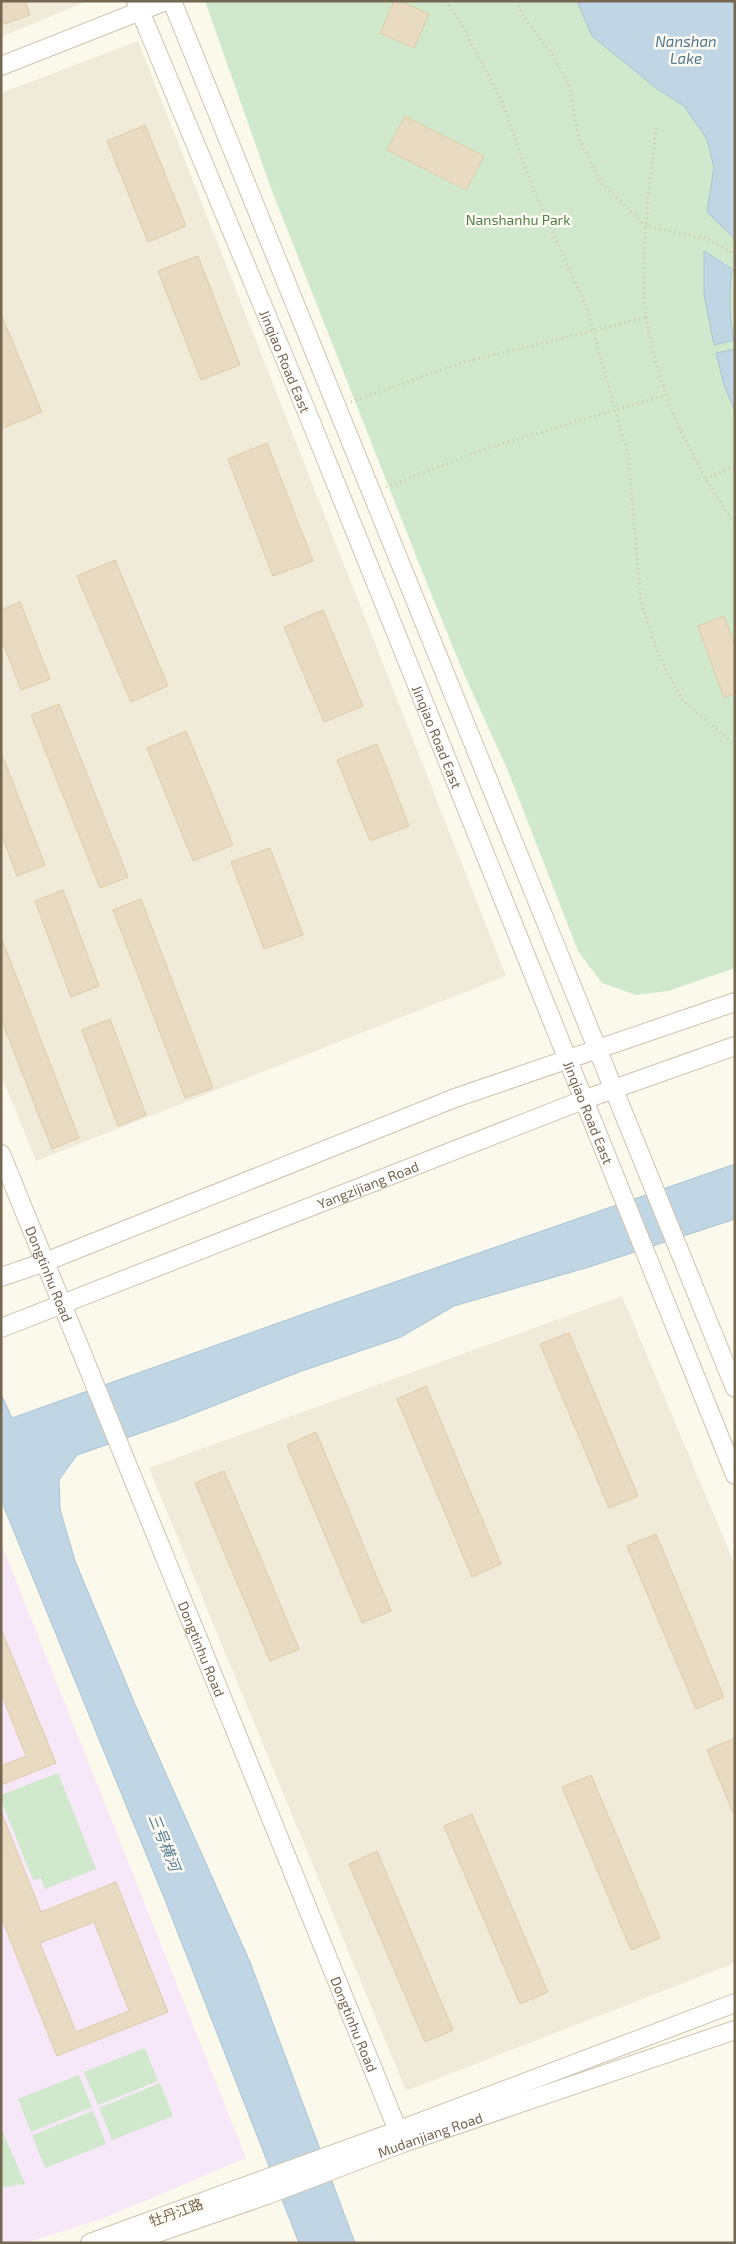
<svg xmlns="http://www.w3.org/2000/svg" width="736" height="2244" font-family="'Exo 2','Noto Sans SC',sans-serif">
<style>
.residential{fill:#efebd8}
.education{fill:#f6e8f8}
.green{fill:#d0e8cb}
.water{fill:#c1d6e4;stroke:#a9c3d5}
.building{fill:#e9dbc1;stroke:#dfcba8;fill-rule:evenodd}
.lines{fill:none;stroke-linecap:round;stroke-linejoin:round}
.secondary-casing{stroke:#cdc3ae;stroke-width:20}
.path{stroke:#d4c4a9;stroke-width:3;stroke-dasharray:1 4;stroke-linecap:butt}
.secondary{stroke:#fff;stroke-width:18}
.labels{text-anchor:middle;dominant-baseline:central;stroke-width:5;stroke-linejoin:round;paint-order:stroke}
.park-label{font-size:14px;fill:#4f7f4c;stroke:#fefcf2}
.street-label{font-size:14px;fill:#756650;stroke:#fefcf2}
.water-label{font-size:15px;font-style:italic;fill:#537993;stroke:#fefcf2}
</style>
<rect width="100%" height="100%" fill="#fbf9ec"/>
<g class="residential">
<path d="M1,1H87L1,37Z"/>
<path d="M138,41L506,976L36,1161L1,1075V93Z"/>
<path d="M622,1296L735,1565V1963L406,2091L149,1468Z"/>
</g>
<path class="education" d="M1,1543L246,2158L102,2219L25,2243H1Z"/>
<g class="green">
<path d="M205,1H735V968L668,991L636,995L602,983L578,951L508,771L464,674L426,581L272,191Z"/>
<path d="M58,1773L96,1869L45,1889L41,1878L33,1880L1,1800V1795Z"/>
<path d="M145,2048L158,2081L98,2105L84,2072Z"/>
<path d="M79,2075L92,2107L31,2132L18,2099Z"/>
<path d="M160,2083L173,2116L112,2140L99,2108Z"/>
<path d="M93,2111L106,2144L45,2168L32,2135Z"/>
<path d="M1,2127L25,2184L1,2188Z"/>
</g>
<g class="water">
<path d="M577,1H735V239L707,212L714,167L707,139L684,106L656,88L592,36Z"/>
<path d="M704,251L732,269C729,294 729,316 734,340L714,345L704,294Z"/>
<path d="M735,349V411L724,385L716,353Z"/>
<path d="M735,1164V1219L589,1267L454,1306L401,1337L299,1372L175,1421L77,1455L59,1480L60,1509L75,1561L137,1709L250,1962L355,2243H299L165,1900L1,1500V1394L12,1418L323,1307Z"/>
</g>
<g class="building">
<path d="M1,1H25L30,15L1,25Z"/>
<path d="M394,1H400L429,14L414,48L380,33Z"/>
<path d="M405,116L484,156L466,190L387,150Z"/>
<path d="M145,125L186,226L148,242L107,141Z"/>
<path d="M198,256L240,365L201,380L158,271Z"/>
<path d="M1,314L42,412L1,429Z"/>
<path d="M267,443L313,561L273,576L228,459Z"/>
<path d="M115,560L168,686L131,702L77,576Z"/>
<path d="M20,602L50,679L21,690L1,638V610Z"/>
<path d="M323,610L363,706L324,722L284,627Z"/>
<path d="M724,616L735,646V694L724,698L698,626Z"/>
<path d="M59,704L128,877L100,888L31,715Z"/>
<path d="M186,731L233,845L193,861L147,748Z"/>
<path d="M377,744L409,826L370,841L337,760Z"/>
<path d="M1,752L45,865L17,876L1,833Z"/>
<path d="M270,848L303,935L264,949L231,862Z"/>
<path d="M63,890L99,986L71,997L35,901Z"/>
<path d="M141,899L213,1088L185,1098L113,910Z"/>
<path d="M1,937L79,1138L52,1149L1,1019Z"/>
<path d="M110,1019L146,1115L118,1126L82,1030Z"/>
<path d="M569,1333L638,1496L609,1508L540,1344Z"/>
<path d="M426,1386L501,1564L472,1577L397,1399Z"/>
<path d="M316,1432L391,1611L362,1623L287,1445Z"/>
<path d="M224,1471L299,1649L270,1661L195,1483Z"/>
<path d="M656,1534L724,1697L696,1709L627,1546Z"/>
<path d="M1,1629L56,1763L1,1785V1766L26,1756L1,1693Z"/>
<path d="M735,1738V1817L707,1750Z"/>
<path d="M591,1775L660,1938L631,1950L562,1787Z"/>
<path d="M2,1814L41,1912L116,1882L168,2012L57,2056L1,1917ZM94,1922L129,2011L76,2032L40,1943Z"/>
<path d="M472,1814L548,1992L520,2004L444,1826Z"/>
<path d="M377,1851L453,2030L425,2042L349,1864Z"/>
</g>
<g class="lines">
<defs>
<g id="secondary">
<path id="s1" d="M136,1L309,417L735,1475"/>
<path d="M172,1L735,1388"/>
<path d="M1,66L166,1"/>
<path id="s2" d="M1,1154L403,2143"/>
<path d="M1,1277L45,1262L455,1098L735,1002"/>
<path id="s3" d="M1,1328L583,1100L735,1046"/>
<path d="M90,2243L397,2131L735,2003"/>
<path id="s4" d="M128,2243L267,2195L403,2143L735,2030"/>
</g>
</defs>
<use href="#secondary" class="secondary-casing"/>
<g class="path">
<path d="M446,1L456,15L501,99L534,191L586,306L628,455L641,601L656,649L681,699L735,745"/>
<path d="M516,1L525,19L552,54L569,85L579,139L602,184L646,226L705,238L735,254"/>
<path d="M656,128C650,183 642,239 644,294C649,377 689,458 735,524"/>
<path d="M351,402L457,364L648,317"/>
<path d="M706,479L735,466"/>
<path d="M386,487L488,448L666,395"/>
</g>
<use href="#secondary" class="secondary"/>
</g>
<g class="labels">
<g class="park-label">
<text x="518" y="219">Nanshanhu Park</text>
</g>
<g class="street-label">
<text stroke="none"><textPath href="#s1" startOffset="390">Jinqiao Road East</textPath></text>
<text stroke="none"><textPath href="#s1" startOffset="795">Jinqiao Road East</textPath></text>
<text stroke="none"><textPath href="#s1" startOffset="1200">Jinqiao Road East</textPath></text>
<text stroke="none"><textPath href="#s3" startOffset="394">Yangzijiang Road</textPath></text>
<text stroke="none"><textPath href="#s2" startOffset="129">Dongtinhu Road</textPath></text>
<text stroke="none"><textPath href="#s2" startOffset="534">Dongtinhu Road</textPath></text>
<text stroke="none"><textPath href="#s2" startOffset="939">Dongtinhu Road</textPath></text>
<text stroke="none"><textPath href="#s4" startOffset="321">Mudanjiang Road</textPath></text>
<text transform="translate(176 2212) rotate(-20)">牡丹江路</text>
</g>
<g class="water-label">
<text x="686" y="41">Nanshan<tspan x="686" dy="17">Lake</tspan></text>
<text transform="translate(165 1842) rotate(68)">三号横河</text>
</g>
</g>
<rect width="736" height="2244" fill="none" stroke="#756650" stroke-width="5"/>
</svg>
